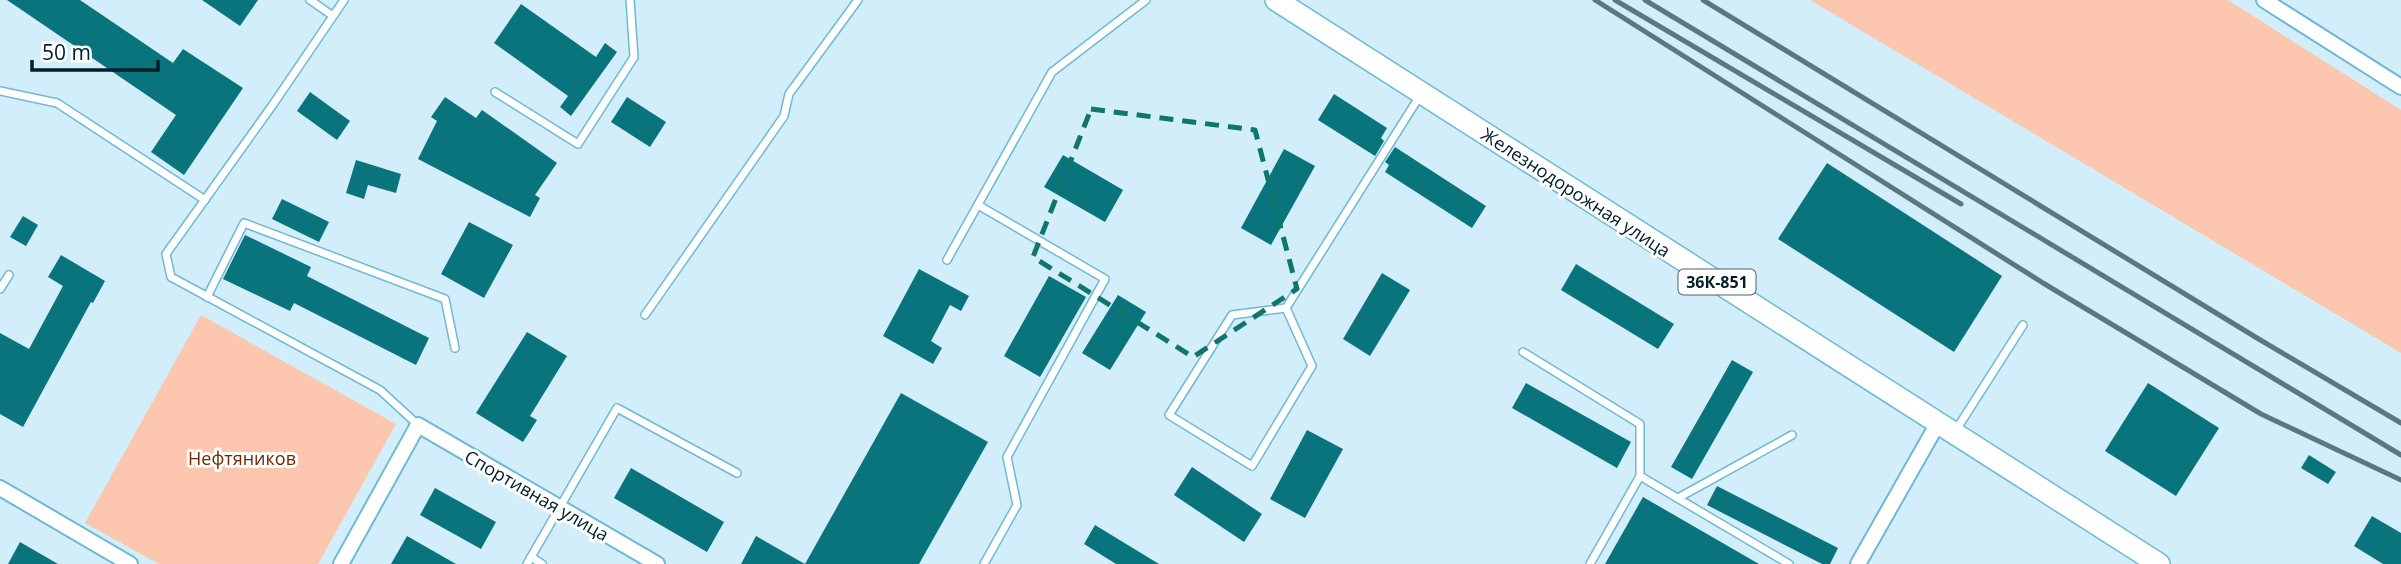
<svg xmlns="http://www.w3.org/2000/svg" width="2401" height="564" font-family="'Open Sans',sans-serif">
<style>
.green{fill:#fdc6ae}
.building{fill:#0a747c}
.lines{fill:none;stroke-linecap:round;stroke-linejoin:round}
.service-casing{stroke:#6eb9d5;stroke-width:10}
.minor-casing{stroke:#6eb9d5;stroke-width:18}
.primary-casing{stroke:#6eb9d5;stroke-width:24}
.service{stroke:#fff;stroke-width:7}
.minor{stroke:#fff;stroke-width:14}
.primary{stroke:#fff;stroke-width:21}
.rail{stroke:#5a7782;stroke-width:5}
.marked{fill:none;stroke:#0f766e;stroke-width:5;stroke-dasharray:14 9;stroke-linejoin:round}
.labels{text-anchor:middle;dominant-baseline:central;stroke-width:6;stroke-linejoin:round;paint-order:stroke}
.shield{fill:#fff;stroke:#4c6268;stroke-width:2}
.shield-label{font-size:16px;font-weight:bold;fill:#001e28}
.street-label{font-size:18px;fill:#001e28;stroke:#fff}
.park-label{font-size:18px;fill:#6f2800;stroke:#fff}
</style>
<rect width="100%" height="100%" fill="#d1eefa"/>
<g class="green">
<path d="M1810,0H2228L2401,110V353Z"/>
<path d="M201,315L396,424L318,564H159L85,523Z"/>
</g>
<g class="building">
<path d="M7,0H80L173,63L183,49L243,88L184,175L151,152L176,115Z"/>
<path d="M202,0H258L240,26Z"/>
<path d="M521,4L596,57L605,43L617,52L571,116L560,107L568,96L494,43Z"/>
<path d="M310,92L350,121L337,140L297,111Z"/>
<path d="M1334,94L1387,128L1381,138L1384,141L1375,156L1318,120Z"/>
<path d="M445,97L476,118L482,110L557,163L535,195L540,198L530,217L418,159L437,121L431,117Z"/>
<path d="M627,97L666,122L650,147L611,122Z"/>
<path d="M1395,147L1486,206L1472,228L1385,172L1389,165L1385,162Z"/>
<path d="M1284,149L1315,166L1271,245L1241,228Z"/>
<path d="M1063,155L1123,190L1105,222L1044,187Z"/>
<path d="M356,160L401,174L396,193L368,185L364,199L346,193Z"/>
<path d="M1827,163L2002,276L1954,352L1778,239Z"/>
<path d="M282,199L329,222L319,242L272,219Z"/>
<path d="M23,216L38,225L26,246L10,237Z"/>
<path d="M469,222L513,245L484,298L441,274Z"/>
<path d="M245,235L311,267L307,276L429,338L416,365L294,303L290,311L223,279Z"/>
<path d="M61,255L105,281L93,303L91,302L23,427L0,414V333L29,349L63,286L48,277Z"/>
<path d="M1576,264L1674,324L1658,349L1561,290Z"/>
<path d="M919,269L969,296L961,311L950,305L931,341L942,348L933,364L883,336Z"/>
<path d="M1382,273L1410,290L1370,356L1343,339Z"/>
<path d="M1049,276L1086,297L1040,377L1004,356Z"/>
<path d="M1118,295L1146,312L1110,370L1082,353Z"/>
<path d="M527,332L567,356L530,416L537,420L523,442L476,413Z"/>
<path d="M1732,360L1753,372L1692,479L1671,467Z"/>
<path d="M1526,383L1631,442L1617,468L1512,408Z"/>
<path d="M2148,383L2219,428L2176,496L2105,451Z"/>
<path d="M901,393L988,442L919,564H741L756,536L805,564Z"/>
<path d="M1307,430L1343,449L1305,518L1270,499Z"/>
<path d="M2309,455L2336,472L2328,484L2301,468Z"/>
<path d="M1192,467L1262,514L1244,542L1174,495Z"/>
<path d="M631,468L724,522L707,552L614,498Z"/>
<path d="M1717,486L1838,548L1830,564H1822L1707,505Z"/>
<path d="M435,488L496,522L481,549L420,515Z"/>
<path d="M1643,497L1759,564H1605Z"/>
<path d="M2372,516L2401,533V564H2383L2354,546Z"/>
<path d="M1095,525L1159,564H1116L1084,544Z"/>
<path d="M407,536L456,564H391Z"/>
<path d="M20,542L58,564H8Z"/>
</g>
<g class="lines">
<defs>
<g id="service">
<path d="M310,0L333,16"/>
<path d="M344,0L274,103L166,254L171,277L380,390L418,425"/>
<path d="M0,91L57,103L205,200"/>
<path d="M495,92L578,144L634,57L630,0"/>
<path d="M978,205L1105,279L1007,457L1017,505L984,564"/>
<path d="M947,260L1052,72L1146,0"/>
<path d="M0,289L9,275"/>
<path d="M207,297L244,223L445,299L455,348"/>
<path d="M1286,308L1312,366L1252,466L1169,415L1232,315L1286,308L1421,94"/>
<path d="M645,315L784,116L789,94L858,0"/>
<path d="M1523,352L1640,424V476"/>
<path d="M1956,430L2023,325"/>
<path d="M1678,498L1792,435"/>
<path d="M531,557L542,564"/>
<path d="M527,564L617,408L737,473"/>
<path d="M1590,564L1640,476L1789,564"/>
</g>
<g id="minor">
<path d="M2264,0L2401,87"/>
<path d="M0,488L130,564"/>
<path d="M341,564L418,425L657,564"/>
<path d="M1858,564L1938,423"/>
</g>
<path id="primary" d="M1276,0L2159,564"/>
</defs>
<use href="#service" class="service-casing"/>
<use href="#minor" class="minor-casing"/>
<use href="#primary" class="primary-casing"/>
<use href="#service" class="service"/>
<use href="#minor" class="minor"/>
<use href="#primary" class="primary"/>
<g class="rail">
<path d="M1595,0L2043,283L2261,414L2401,480"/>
<path d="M1615,0L1961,204"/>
<path d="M1645,0L2401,455"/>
<path d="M1703,0L2257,338L2401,423"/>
</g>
</g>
<path class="marked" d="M1091,109L1255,130L1297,289L1193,357L1033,257Z"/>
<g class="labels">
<rect class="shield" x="1678.5" y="269.5" width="77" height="25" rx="5"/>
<g class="shield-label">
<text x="1717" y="282">36К-851</text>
</g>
<g class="street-label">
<text transform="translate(1576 192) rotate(33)">Железнодорожная улица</text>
<text transform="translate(537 495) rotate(30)">Спортивная улица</text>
</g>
<g class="park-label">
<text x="242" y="458">Нефтяников</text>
</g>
</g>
<path d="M32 60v10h126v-10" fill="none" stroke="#001e28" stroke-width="3.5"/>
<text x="42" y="60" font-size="21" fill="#001e28" stroke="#ffffff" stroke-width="5" paint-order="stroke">50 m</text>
</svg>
